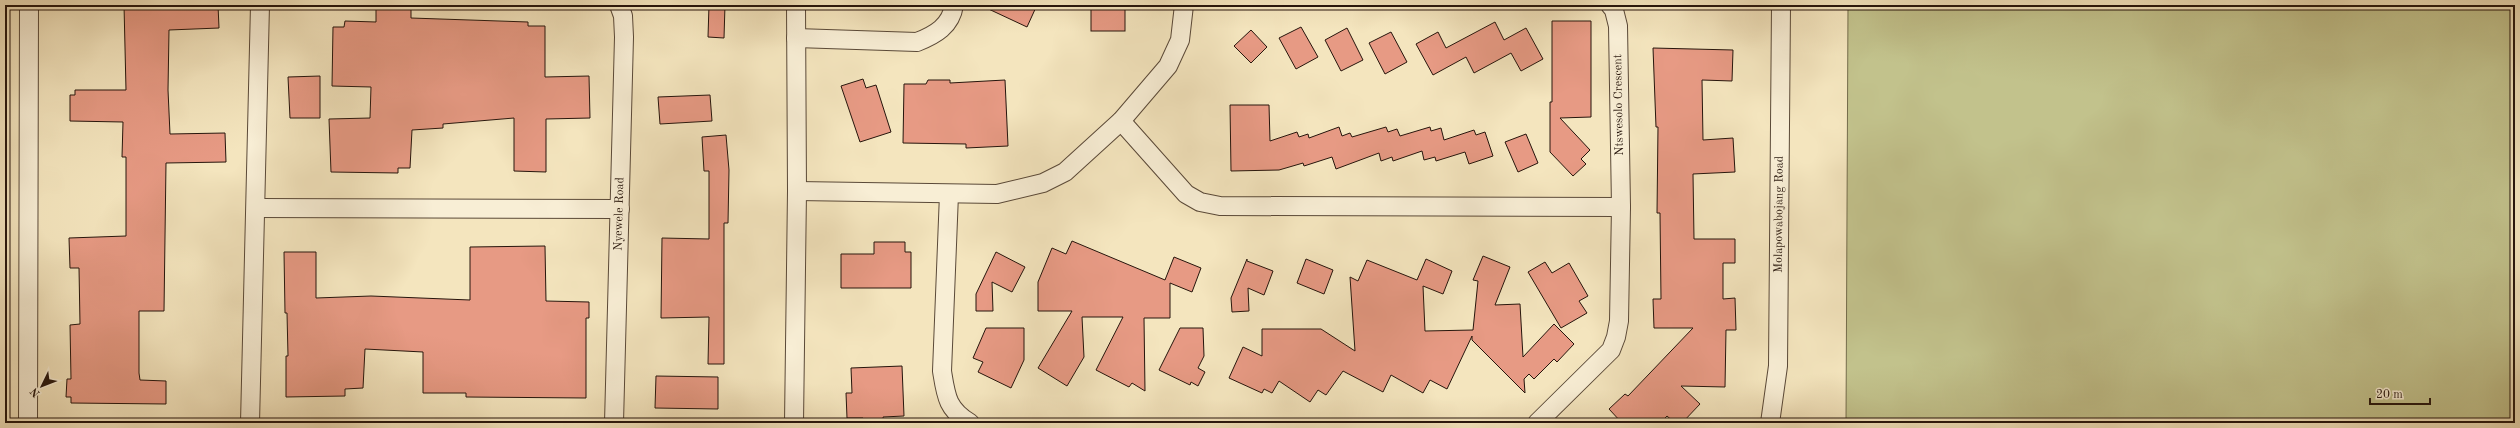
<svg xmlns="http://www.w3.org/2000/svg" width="2520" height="428" font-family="'Old Standard TT',serif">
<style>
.green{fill:#c2c28c;stroke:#746c4c}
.building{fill:#e79a84;stroke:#26150c}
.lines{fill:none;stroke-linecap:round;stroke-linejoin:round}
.street-casing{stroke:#5a4938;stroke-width:20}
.street{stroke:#f8eed5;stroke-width:18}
.labels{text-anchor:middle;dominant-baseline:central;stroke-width:4;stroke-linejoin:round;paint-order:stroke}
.street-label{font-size:12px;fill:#26150c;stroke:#f8eed5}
</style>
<rect width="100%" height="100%" fill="#f4e5be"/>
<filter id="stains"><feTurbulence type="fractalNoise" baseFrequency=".005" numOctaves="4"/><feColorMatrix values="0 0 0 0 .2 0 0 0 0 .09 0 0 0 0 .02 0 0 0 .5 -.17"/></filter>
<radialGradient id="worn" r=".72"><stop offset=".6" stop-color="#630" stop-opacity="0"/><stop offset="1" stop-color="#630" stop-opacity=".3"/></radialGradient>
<path class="green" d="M1848,5H2515V423H1846Z"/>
<g class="building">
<path d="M124,5H218L219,28L169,30L168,90L170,134L225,133L226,162L166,163L164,311H139V373L140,380L166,381V404L71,403V397H66L67,379H71L70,325L80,324L79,268H70L69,238L126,236V157H122L123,122L70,121V95H75V90H126Z"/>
<path d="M709,5H725L724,38L708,37Z"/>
<path d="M980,5H1037L1027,27Z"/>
<rect x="1091" y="5" width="34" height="26"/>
<path d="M376,6L411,7V18L528,22V26H545V77L589,76L590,118L546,119V172L514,171V118L443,124V128L412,130L410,168H398V173L331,172L329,119L370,118L371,87L332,86L333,27H344L345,21L376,22Z"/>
<path d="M1552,21H1591V117L1560,118L1590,150L1581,159L1586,164L1573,176L1550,152V102H1552Z"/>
<path d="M1495,22L1504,40L1526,28L1543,59L1521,71L1511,53L1474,73L1466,57L1433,75L1416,44L1438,32L1446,48Z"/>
<path d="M1301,27L1318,57L1296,69L1279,38Z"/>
<path d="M1347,28L1363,60L1341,71L1325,40Z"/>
<path d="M1251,30L1267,47L1251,63L1234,46Z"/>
<path d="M1391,32L1407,62L1385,74L1369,43Z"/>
<path d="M1653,48L1733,50L1732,81L1702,80L1703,140L1733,138L1735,172L1693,174L1694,239H1735V263H1723V299L1735,298L1736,330H1726L1725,387L1681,386L1700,404L1682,423H1675L1667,416L1660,423H1622L1609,409L1625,394L1628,396L1693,328H1654L1653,299H1661L1660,213H1657L1658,127H1656Z"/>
<path d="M320,76V118H290L288,77Z"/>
<path d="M863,79L866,88L876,85L891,132L860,142L841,86Z"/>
<path d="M928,80H950V83L1005,80L1008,146L966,148V144L903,143L904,84H926Z"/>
<path d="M710,95L712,121L660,124L658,97Z"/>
<path d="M1230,105H1269L1270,141L1297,132L1299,137L1308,134L1309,138L1339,127L1342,136L1350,133L1352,137L1386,127L1388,132L1397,129L1400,136L1430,127L1431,131L1441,128L1444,140L1474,130L1476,135L1485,132L1493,156L1469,164L1465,152L1436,161L1435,157L1424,160L1422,151L1393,161L1392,157L1381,161L1379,153L1336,169L1332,157L1304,166L1303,163L1279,170L1231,171Z"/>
<path d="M1526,134L1538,163L1518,172L1505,142Z"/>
<path d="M726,135L729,170L728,223H724V364H708L709,317L661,318L662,238L709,239V171H704L702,137Z"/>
<path d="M1072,241L1165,280L1174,257L1201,268L1192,292L1170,283V318H1144L1145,391L1132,383L1129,387L1096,370L1123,317H1082L1084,357L1067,386L1038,368L1072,311H1038V282L1052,248L1066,254Z"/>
<path d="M874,242H905V252H911V288H841V254H874Z"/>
<path d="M545,246L546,301L589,302V318H586V398L466,397V393H423V352L365,349L363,388L345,389V396L286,397V356H288L287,313H285L284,252H316V298L371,296L470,300V247Z"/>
<path d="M996,252L1025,267L1012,292L992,282L993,311H976V294Z"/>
<path d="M1483,256L1510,267L1495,305L1520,304L1523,357L1554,324L1574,344L1557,362L1554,359L1534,379L1529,374L1524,379L1525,393L1472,340V336L1447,389L1430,380L1423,393L1391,375L1383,392L1343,371L1326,395L1318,390L1310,402L1279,381L1272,393L1264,389L1262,393L1229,378L1243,347L1262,356V329H1321L1355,351L1350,277L1358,281L1367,260L1417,280L1426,259L1452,271L1443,294L1423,286L1425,331L1473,330L1478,281L1473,280Z"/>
<path d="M1247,259V261L1273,271L1264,295L1248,288L1249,311L1232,312L1231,298Z"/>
<path d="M1306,259L1333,270L1324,294L1297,283Z"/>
<path d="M1545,262L1552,273L1569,263L1588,296L1579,301L1587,313L1561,328L1528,272Z"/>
<path d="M986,328H1024V360L1011,388L978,372L983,362L973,358Z"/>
<path d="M1180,328H1203L1204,356L1198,368L1205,372L1198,386L1191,382L1190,385L1159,370Z"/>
<path d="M902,366L904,416L883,417L884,423H863V418H847L846,393H852L851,368Z"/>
<path d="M656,376L718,377V409L655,408Z"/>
</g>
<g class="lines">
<defs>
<g id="street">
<path d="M796,38L917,42C935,35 951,26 954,5"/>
<path d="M1121,121L1186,194L1200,202L1220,206L1621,207"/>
<path d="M797,191L997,194L1043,183L1065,172L1121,121L1168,66L1180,40L1184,5"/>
<path d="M949,194L942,371C946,396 947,409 970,423"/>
<path d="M256,208L620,209"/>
<path d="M28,423L29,5"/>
<path d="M250,423L260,5"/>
<path id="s1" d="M614,423L624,37L623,16L619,5"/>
<path d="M794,423L797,191L796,5"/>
<path d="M1537,423L1611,350L1616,337L1619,321L1621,207L1618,26L1614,10L1610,5"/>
<path id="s2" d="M1770,423L1778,366L1781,5"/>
</g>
</defs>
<use href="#street" class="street-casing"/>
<use href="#street" class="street"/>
</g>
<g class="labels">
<g class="street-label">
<text transform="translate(1619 105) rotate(-91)">Ntswesolo Crescent</text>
<text stroke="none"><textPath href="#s1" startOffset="209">Nyewele Road</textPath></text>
<text stroke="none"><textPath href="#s2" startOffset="209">Molapowabojang Road</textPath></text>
</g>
</g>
<rect width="2520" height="428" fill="none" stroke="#f4e5be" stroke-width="20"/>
<rect x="6" y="6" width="2508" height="416" fill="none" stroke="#26150c" stroke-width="2"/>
<rect x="10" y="10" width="2500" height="408" fill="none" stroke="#26150c"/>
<g transform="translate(42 386) rotate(227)" stroke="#f8eed5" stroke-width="3" paint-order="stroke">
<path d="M0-3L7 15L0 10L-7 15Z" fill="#26150c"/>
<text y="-6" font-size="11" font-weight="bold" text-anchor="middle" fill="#26150c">N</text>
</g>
<path d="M2370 398v6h60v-6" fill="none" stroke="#26150c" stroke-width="2"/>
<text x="2376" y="398" font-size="12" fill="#26150c" stroke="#f8eed5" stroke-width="3" paint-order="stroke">20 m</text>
<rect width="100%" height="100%" filter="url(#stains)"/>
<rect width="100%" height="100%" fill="url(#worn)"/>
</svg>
